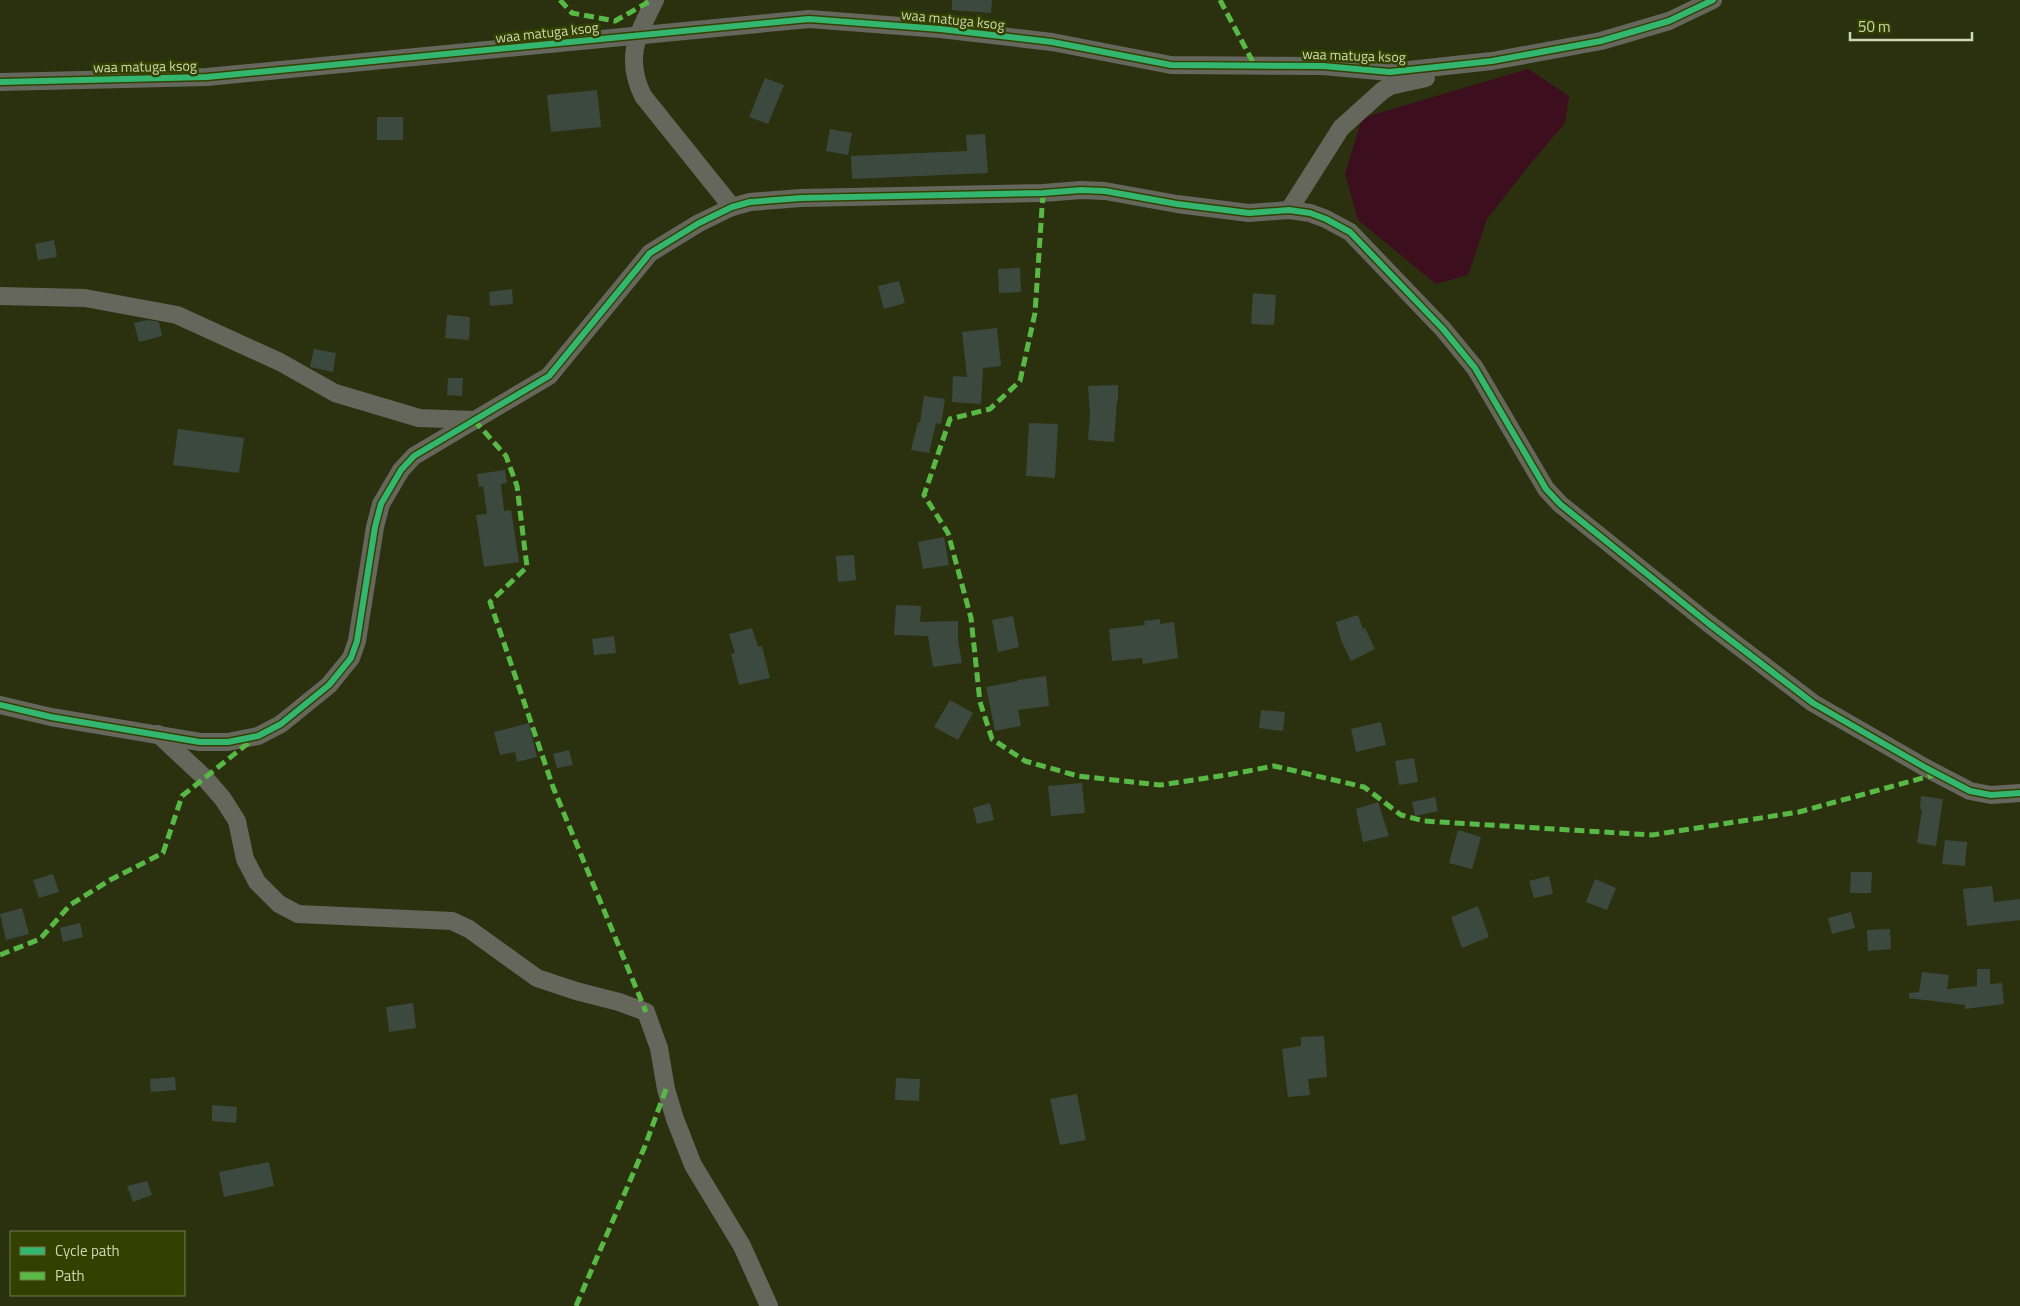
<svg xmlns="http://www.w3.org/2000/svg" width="2020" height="1306" font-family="'Titillium Web',sans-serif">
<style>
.water{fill:#3c0e1e}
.building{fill:#3c493f}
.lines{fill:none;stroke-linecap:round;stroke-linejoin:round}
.minor{stroke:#65675c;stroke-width:18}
.quiet{stroke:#58b947;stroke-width:5;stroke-dasharray:10 5;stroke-linecap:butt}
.cycleway-casing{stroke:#344000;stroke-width:9}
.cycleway{stroke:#33b770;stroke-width:6}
.labels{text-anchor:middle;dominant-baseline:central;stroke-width:5;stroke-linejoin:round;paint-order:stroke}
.street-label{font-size:14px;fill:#ccd8b2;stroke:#344000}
</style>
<rect width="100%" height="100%" fill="#2b310f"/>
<path class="water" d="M1528,69L1569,96L1565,123L1531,163L1487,219L1468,275L1436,284L1358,220L1345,174L1362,118Z"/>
<g class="building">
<path d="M952,0H992L991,13L952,10Z"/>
<path d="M765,78L784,85L768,124L749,117Z"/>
<path d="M597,90L601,127L551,132L547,95Z"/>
<rect x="377" y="117" width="26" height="23"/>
<path d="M830,129L852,133L848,155L826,151Z"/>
<path d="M985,134L988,173L852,179L851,156L967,151L966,135Z"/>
<path d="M54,240L57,257L38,260L35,244Z"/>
<path d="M1020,268L1021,292L999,293L998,269Z"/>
<path d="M899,281L905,303L884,309L878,286Z"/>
<path d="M512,289L513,304L490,306L489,292Z"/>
<path d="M1253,293L1276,295L1274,325L1251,324Z"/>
<path d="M447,315L470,317L469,340L445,338Z"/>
<path d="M147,320L159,322L162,336L139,342L134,323Z"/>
<path d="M997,328L1001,366L983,368L981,404L952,402L953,376L967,377L962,332Z"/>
<path d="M314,349L336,353L333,372L310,367Z"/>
<path d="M448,378H463L462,396L447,395Z"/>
<path d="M1118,385V401H1117L1114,442L1088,440L1090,414L1088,386Z"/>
<path d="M924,396L945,399L941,424L936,423L929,453L911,450L918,422L920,423Z"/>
<path d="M1029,423L1058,424L1055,478L1026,476Z"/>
<path d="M178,429L244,438L239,473L173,465Z"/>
<path d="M505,470L507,483L501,484L504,511L511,510L519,562L484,567L476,515L487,514L483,486L479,487L477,474Z"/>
<path d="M944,537L949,565L923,569L918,542Z"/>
<path d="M854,555L856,580L838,582L836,556Z"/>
<path d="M896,605L921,606L920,622L958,621V640L962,663L933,667L928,636L894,635Z"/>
<path d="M1358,615L1363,629L1365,628L1375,649L1351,661L1341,640L1336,622Z"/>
<path d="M1013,616L1019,647L998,652L992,620Z"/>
<path d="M1160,619V624L1174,622L1178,658L1143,664L1142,658L1112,661L1109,629L1145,625L1144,621Z"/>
<path d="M752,628L758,647L762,646L770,678L739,685L731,654L735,653L729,634Z"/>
<path d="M614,636L616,653L594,655L592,639Z"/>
<path d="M1046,676L1049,706L1018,710L1021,726L995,731L986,687L1018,681V680Z"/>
<path d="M950,700L973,713L958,740L934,727Z"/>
<path d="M1261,710L1285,712L1283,731L1259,728Z"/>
<path d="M1381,722L1386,745L1356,752L1351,729Z"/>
<path d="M529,723L537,757L517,762L515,752L500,755L494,732Z"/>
<path d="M569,750L573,765L557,768L553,754Z"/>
<path d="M1414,758L1418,782L1399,785L1395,761Z"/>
<path d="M1082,783L1085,813L1051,816L1048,786Z"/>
<path d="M1921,796L1943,799L1936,846L1917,843L1922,810L1920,809Z"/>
<path d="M1435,797L1438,811L1415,816L1412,802Z"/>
<path d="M1378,802L1389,836L1363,842L1356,809Z"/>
<path d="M990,803L994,820L977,824L973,808Z"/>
<path d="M1458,830L1481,837L1472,869L1449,863Z"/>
<path d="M1945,840L1967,842L1965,866L1942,864Z"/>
<path d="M1851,872H1872L1871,893H1850Z"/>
<path d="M53,874L59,892L39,898L33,880Z"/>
<path d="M1549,876L1553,894L1534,898L1529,881Z"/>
<path d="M1595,879L1616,888L1607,910L1586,902Z"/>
<path d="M1992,886L1994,902L2020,899V920L1967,926L1963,889Z"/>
<path d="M1478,906L1489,937L1462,948L1451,917Z"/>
<path d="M22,908L29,934L6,940L0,914Z"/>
<path d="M1851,912L1855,928L1832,934L1828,918Z"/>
<path d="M80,923L83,937L63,942L60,928Z"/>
<path d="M1890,929L1891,949L1868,951L1867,930Z"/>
<path d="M1977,969H1990V984L2002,983L2004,1004L1965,1009V1005L1909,998V993L1919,992L1922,972L1949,975L1947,989L1977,986Z"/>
<path d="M413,1003L416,1028L389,1032L386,1007Z"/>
<path d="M1324,1036L1327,1077L1308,1079L1310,1095L1288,1097L1282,1049L1301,1046V1037Z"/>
<path d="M175,1077L176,1090L151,1092L150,1079Z"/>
<path d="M896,1078L920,1079L919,1101L895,1100Z"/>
<path d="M1077,1094L1086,1140L1060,1145L1050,1099Z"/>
<path d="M212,1105L237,1107L236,1123L212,1121Z"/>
<path d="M269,1162L274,1186L224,1197L219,1172Z"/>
<path d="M147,1181L152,1195L133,1202L127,1186Z"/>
</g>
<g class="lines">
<g class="minor">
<path d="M655,0C638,34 624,57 643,96L732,207"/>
<path d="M0,82L207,77L809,19L940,29L1052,42L1171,65L1323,66L1390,72L1492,61L1601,41L1669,21L1713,0"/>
<path d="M1289,210L1341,128L1382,91L1390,86L1426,78"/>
<path d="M0,296L85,298L177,315L280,362L335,393L419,418L474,420"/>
<path d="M0,705L51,717L200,742H228L258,736L281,724L329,685L351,658L357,641L375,527L381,504L401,470L414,456L549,376L650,253L699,223L732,207L750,202L801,198L1043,193L1081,190L1105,191L1177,204L1249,213L1289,210L1310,213L1326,219L1350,232L1443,329L1475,368L1546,489L1560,504L1708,623L1813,703L1926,768L1970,791L1991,795L2020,793"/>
<path d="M158,734L204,777L223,799L237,821L245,859L257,882L279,904L298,914L452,921L469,929L537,978L576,991L619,1002L646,1012L659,1048L666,1089L675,1119L693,1165L742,1246L769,1306"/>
</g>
<g class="quiet">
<path d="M560,0L572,13L615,21L652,0"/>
<path d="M1220,0L1255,66"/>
<path d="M1043,193L1035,313L1020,381L990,409L950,419L924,495L948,533L971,618L980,702L992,739L1025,761L1078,776L1160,785L1227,775L1274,766L1364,787L1401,815L1424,821L1652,835L1799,812L1937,774"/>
<path d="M474,420L506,456L517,486L527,567L490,602L553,787L646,1012"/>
<path d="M0,955L40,939L70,905L110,880L163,853L182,796L252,740"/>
<path d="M576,1306L645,1146L666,1089"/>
</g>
<defs>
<g id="cycleway">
<path d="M0,82L207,77L809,19L940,29L1052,42L1171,65L1323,66L1390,72L1492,61L1601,41L1669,21L1713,0"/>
<path d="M0,705L51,717L200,742H228L258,736L281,724L329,685L351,658L357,641L375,527L381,504L401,470L414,456L549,376L650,253L699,223L732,207L750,202L801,198L1043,193L1081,190L1105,191L1177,204L1249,213L1289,210L1310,213L1326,219L1350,232L1443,329L1475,368L1546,489L1560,504L1708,623L1813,703L1926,768L1970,791L1991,795L2020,793"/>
</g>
</defs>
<use href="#cycleway" class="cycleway-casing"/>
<use href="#cycleway" class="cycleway"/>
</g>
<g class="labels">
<g class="street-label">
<text transform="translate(953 19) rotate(6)">waa matuga ksog</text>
<text transform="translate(547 32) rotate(-6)">waa matuga ksog</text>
<text transform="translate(1354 55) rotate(2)">waa matuga ksog</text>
<text transform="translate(145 66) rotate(-1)">waa matuga ksog</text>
</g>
</g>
<rect x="10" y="1231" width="175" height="65" fill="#344000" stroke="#717d47"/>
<rect x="20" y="1247" width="25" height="8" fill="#33b770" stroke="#717d47"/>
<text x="55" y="1256" font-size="15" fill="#ccd8b2">Cycle path</text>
<rect x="20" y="1272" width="25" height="8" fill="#58b947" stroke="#717d47"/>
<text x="55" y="1281" font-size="15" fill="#ccd8b2">Path</text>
<path d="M1850 32v8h122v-8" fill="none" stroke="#ccd8b2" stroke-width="2.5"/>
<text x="1858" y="32" font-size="15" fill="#ccd8b2" stroke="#344000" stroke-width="4" paint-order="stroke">50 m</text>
</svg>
